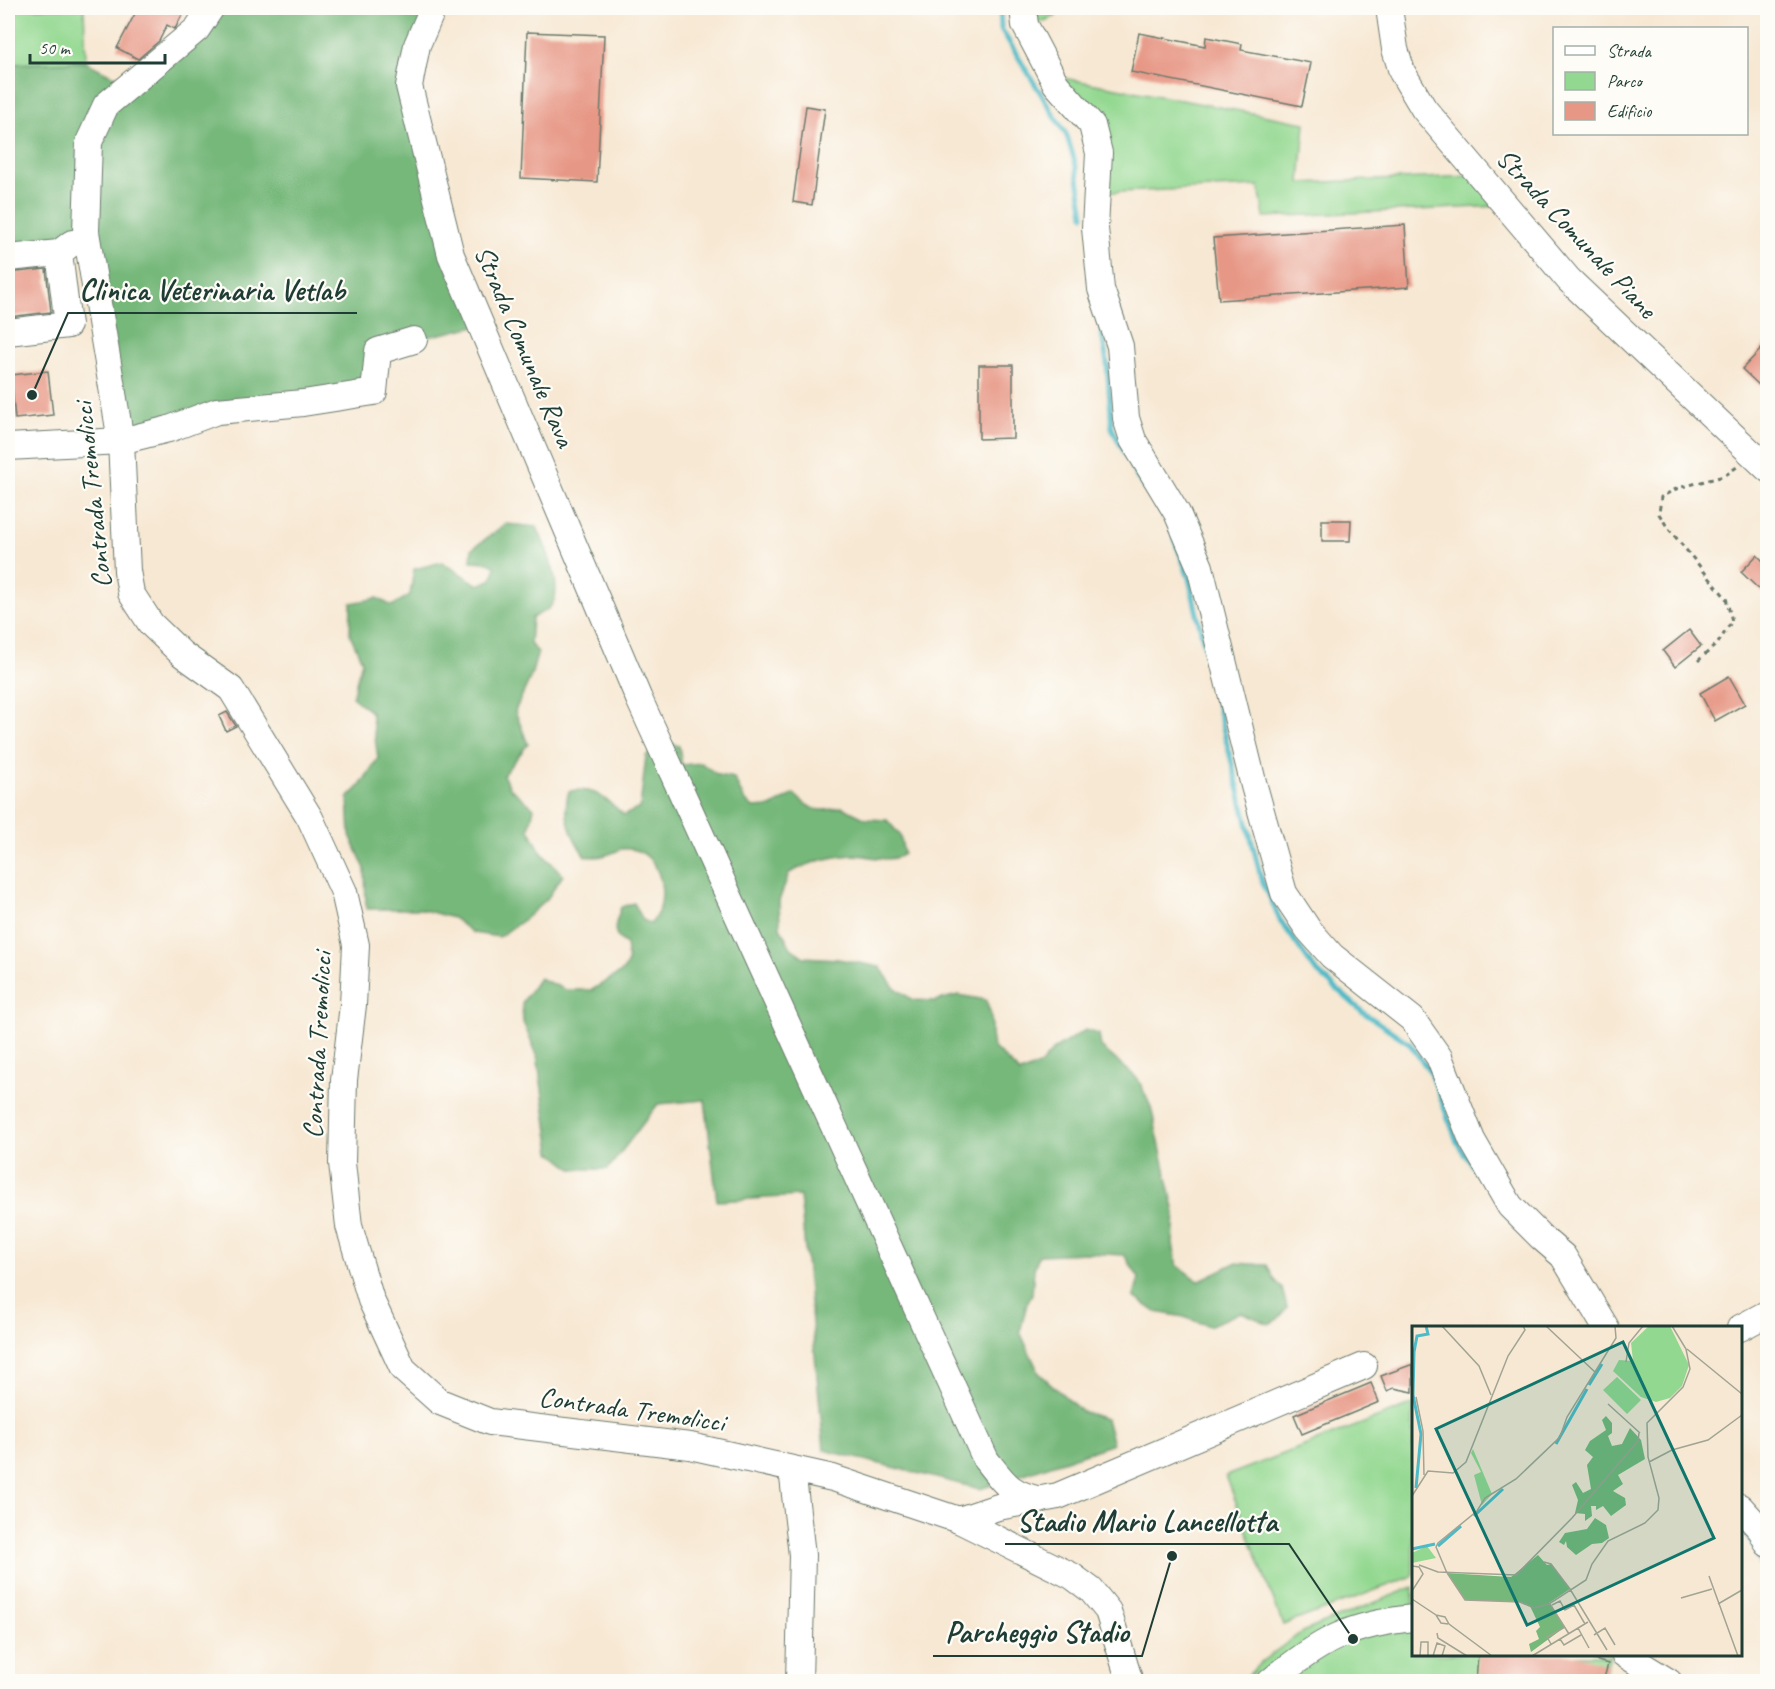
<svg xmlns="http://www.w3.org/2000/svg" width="1775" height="1689" font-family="Caveat,sans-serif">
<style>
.green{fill:#93d890;stroke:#598a62;stroke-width:1.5}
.forest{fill:#76b87a;stroke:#4a7a57;stroke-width:1.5}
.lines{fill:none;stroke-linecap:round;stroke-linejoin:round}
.stream{stroke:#4dbac7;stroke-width:5}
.building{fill:#e79785}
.minor-casing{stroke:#6b796c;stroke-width:28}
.path{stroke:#6b796c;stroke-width:3;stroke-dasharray:4.5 4.5;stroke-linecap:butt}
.minor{stroke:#fff;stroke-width:26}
.labels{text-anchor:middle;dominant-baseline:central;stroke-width:4.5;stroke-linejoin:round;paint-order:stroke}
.street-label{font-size:28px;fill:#1f3d34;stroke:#fdfcf7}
.inset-river{fill:none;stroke:#4dbac7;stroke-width:3}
.inset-road{fill:none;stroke:#a1a493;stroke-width:1.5}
.view{fill:#0f766e;fill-opacity:0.15;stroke:#0f766e;stroke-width:3}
.inset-edge{fill:none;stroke:#1f3d34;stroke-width:3}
.leader{fill:none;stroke:#1f3d34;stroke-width:2}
.callout-dot{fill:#1f3d34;stroke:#fdfcf7;stroke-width:2}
.callout-label{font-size:30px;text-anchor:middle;font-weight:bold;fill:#1f3d34;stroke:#fdfcf7;stroke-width:4.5;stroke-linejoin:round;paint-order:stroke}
</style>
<rect width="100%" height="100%" fill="#fdfcf7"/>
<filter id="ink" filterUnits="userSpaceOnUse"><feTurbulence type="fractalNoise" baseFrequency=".0167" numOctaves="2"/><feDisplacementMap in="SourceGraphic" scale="12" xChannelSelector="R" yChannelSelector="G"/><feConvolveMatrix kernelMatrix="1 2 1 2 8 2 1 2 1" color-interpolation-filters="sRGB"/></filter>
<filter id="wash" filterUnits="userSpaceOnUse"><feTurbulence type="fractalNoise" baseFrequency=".008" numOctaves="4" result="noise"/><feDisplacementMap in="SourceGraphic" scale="24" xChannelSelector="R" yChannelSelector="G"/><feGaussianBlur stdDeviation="1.35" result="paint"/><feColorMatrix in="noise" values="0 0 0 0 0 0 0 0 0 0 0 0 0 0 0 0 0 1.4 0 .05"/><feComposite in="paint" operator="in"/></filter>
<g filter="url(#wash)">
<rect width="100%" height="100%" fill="#f7e8d3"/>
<g class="green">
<path d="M8,8H84L86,62L8,64Z"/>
<path d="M1033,8H1053L1056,16L1039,23Z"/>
<path d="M1052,76L1305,123L1300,183L1473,176L1500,206L1264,217L1259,186L1096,193L1099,153Z"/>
<path d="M1413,1404V1576L1283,1625L1226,1476Z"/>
<path d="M1413,1587L1414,1654L1610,1655L1603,1681L1242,1682L1261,1662L1302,1632Z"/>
</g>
<g class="forest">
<path d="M211,8H433L409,86L481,325L414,340L379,351L374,392L121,441L86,232L8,258V64L86,62L131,85Z"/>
<path d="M506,524L537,527C545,546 567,592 549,608C544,612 537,615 532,618L530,644L538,652L531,676L515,711L528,744L503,775L511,789L534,808L529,829L541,852L563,875L547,899L526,918L499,937L473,933L453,918L420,909H366L365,869L350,835L348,798L360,786L378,758L371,712L352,697L362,661L350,634L351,603L377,598L392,606L410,595L414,569L442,562L478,585L491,580L496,567L487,562L471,561L472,549Z"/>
<path d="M665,741L679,746L682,765L701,763L718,775L734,778L744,799L753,808L771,807L794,794C811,811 819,813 842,807L866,819L887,820L900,835L904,854C888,864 871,855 853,855C831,856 808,863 789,873L779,901L780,927L791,948L804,957L838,959L880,967L893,986L913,1000L935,1001L958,995L986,1000L991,1015V1035L993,1047L1020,1073L1040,1065L1053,1050L1085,1030L1099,1034L1101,1047L1138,1079L1151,1107L1175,1213L1173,1244L1177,1265L1198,1281L1235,1263L1267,1265L1274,1279L1282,1288L1287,1308L1278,1319L1269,1324L1241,1312L1209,1326L1184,1317L1156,1312L1134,1297L1139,1278L1124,1255L1087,1253L1039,1255L1034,1269L1032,1294L1027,1303L1020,1332L1039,1373L1081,1411L1106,1419L1113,1444L980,1489L824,1450L800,1196L717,1201L705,1100L658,1104L608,1169H572L551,1152L537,1055L523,1022L522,1003L539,978L566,990H592L623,971L628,962L626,944C609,934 616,923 621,907L634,903L643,920L651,924C654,919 658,913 660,908C667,881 654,845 620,849C620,850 612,853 612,853C602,857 595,858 585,856C572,838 561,813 569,791C597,787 605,799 624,815L640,808L646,756Z"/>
</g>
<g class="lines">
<g class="stream">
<path d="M1000,8L1001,29L1067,136L1076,166L1084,215"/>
<path d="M1101,328L1107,363L1112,428L1137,477L1164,516"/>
<path d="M1174,538L1189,578L1219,712L1261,878L1280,920L1315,970L1364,1013L1409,1043L1431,1073L1458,1144L1479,1176"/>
<path d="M1740,1526L1753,1543L1768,1581"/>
</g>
</g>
<g id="blocks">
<g class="building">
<path d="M138,8H173L183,13L176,27L174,29L167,25L159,41L138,59L117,48Z"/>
<path d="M527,32L604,35L597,182L521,178Z"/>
<path d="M1139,33L1205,46L1206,37L1242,44L1241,50L1311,63L1302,106L1131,72Z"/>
<path d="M806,106L825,109L812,205L793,202Z"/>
<path d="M1405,225L1409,287L1219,300L1213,238Z"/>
<path d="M46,269L51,312L8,317V273Z"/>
<path d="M1767,343V378L1760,386L1742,369Z"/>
<path d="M979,365H1013V438L979,439Z"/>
<path d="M48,371L53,415L15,419L11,375Z"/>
<path d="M1322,520H1351L1350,541H1322Z"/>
<path d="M1757,555L1767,565V597L1741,572Z"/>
<path d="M1689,630L1701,646L1675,667L1663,651Z"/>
<path d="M1729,676L1745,704L1715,721L1700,693Z"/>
<path d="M227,712L236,726L226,731L219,716Z"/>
<path d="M1413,1364V1392L1394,1388L1387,1391L1381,1376Z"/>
<path d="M1371,1383L1379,1402L1302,1434L1294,1415Z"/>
<path d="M1478,1654H1575L1608,1664L1603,1682H1476Z"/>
</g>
</g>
</g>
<g filter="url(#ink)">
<use href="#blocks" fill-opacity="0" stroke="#6b796c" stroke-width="1.5"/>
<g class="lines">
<defs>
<g id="minor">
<path d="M211,8L197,29L106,105L89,142L86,232L121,441L127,571L131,593L151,624L182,654L231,689L310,818L344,892L356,945L353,1005L344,1080L342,1163L349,1226L371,1300L403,1369L440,1402L490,1422L690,1446L833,1478L959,1520L1072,1576L1091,1590L1108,1611L1130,1682"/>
<path d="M433,8L417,45L409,86L451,255L639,699L986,1460C1005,1484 1009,1493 1040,1500"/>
<path d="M1023,8L1025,25L1056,84L1092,125L1099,153L1095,228L1101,289L1120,346L1126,418L1133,440L1177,513L1200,567L1254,786L1284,893L1308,929L1332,956L1412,1019L1439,1057L1472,1140L1510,1206L1542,1238L1563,1256L1606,1328"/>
<path d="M1389,8L1395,49L1402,72L1424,109L1569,280L1768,469"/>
<path d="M8,258L59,253L72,243"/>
<path d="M8,332L68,325L59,253"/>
<path d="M8,447L121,441L169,429L217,411L303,403L374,392L378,351L414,340"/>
<path d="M1740,1328L1768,1313"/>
<path d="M792,1469L802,1555L799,1682"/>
<path d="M1740,1507L1761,1530L1768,1544"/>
<path d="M959,1520L998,1507L1058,1496L1364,1366"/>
<path d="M1624,1654L1669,1682"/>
<path d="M1270,1682C1319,1641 1350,1624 1414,1618"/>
</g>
</defs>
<use href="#minor" class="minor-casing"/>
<path class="path" d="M1698,661L1718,643L1732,621L1726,598L1668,528L1659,514L1661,497L1678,488L1724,476L1737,467"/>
<use href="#minor" class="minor"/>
</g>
</g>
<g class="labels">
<g class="street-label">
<text transform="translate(1577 233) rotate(47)">Strada Comunale Piane</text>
<text transform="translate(525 346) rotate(67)">Strada Comunale Rava</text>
<text transform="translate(92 495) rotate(-96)">Contrada Tremolicci</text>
<text transform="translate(317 1045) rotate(-87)">Contrada Tremolicci</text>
<text transform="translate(632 1409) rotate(8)">Contrada Tremolicci</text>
</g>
</g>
<g transform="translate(1412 1326)">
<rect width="330" height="330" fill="#f7e8d3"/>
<path d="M237,0H258L277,39L270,60L258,72L244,76L229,71L201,45L207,34L221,35L219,17ZM205,51L229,74L215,88L191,64ZM61,123L80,168L70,179L62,149L69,146L59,127ZM15,220L24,232L0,237V227Z" fill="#93d890"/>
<path d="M194,90L200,97V107L196,110L200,120L210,118L218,102L229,114L233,133L206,149L211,158L201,165L213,172L214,179L199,190L191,180L184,184V180H179L180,190L173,195V188L163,187L166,174L160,159L164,156L171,167L179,163L175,139L181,131L173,124L178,115L194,104L190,94ZM183,192L194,199L197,212L190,217L180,218L164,229L155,221L154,215L152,219L147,216L153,207L175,203ZM126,229L135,239L139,238L158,263L137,277L153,301L119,326L117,318L127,313L124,305L128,301L118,280L109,276L53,274L35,247L99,251Z" fill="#76b87a"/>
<path class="inset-river" d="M177,59L190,38M144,118L175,63M4,162L9,108L1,69L2,26L5,10L16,8L14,0M62,190L91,163M26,220L49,200M0,223L23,218"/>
<path class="inset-road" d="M30,0L67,40L79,69M134,0L184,47M203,0L204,12L155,91L148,111L104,153L73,172L65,185L26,217L24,221L35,247L53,274L108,276L122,282L137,278L174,254L180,238L196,215L233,197L246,184L247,172L236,131L235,97L271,61L278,43L274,23L260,0M275,23L330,68M214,36L217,17L231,0M4,71L11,105L12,149M196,78L228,107M237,136L260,124L296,114L330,89M0,170L16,145L41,147L54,136L96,30L113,4L111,0M132,236L139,238L158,263L195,324M7,239L26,246L104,249L160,192L226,115L227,107M0,240L7,241L11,248L0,265M297,250L326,330M269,272L300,263M0,273L24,289L29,297L36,298M138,278L157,308M306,278L330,264M140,279L148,275L153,284L162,279L173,298M24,289L33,291L37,298L80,330M166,302L177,322M25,307L26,312L55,330M182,309L193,302L203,319M148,313L152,319L169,309M139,318L135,311L153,301M8,330L9,316H16V330M21,330L25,317L33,320L30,330M120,330L176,296"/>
<path class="view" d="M211,16L302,212L115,299L24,103Z"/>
<rect width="330" height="330" class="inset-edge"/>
</g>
<path class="leader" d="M32 395L68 313H357M1353 1639L1289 1544H1005M1172 1556L1142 1656H933"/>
<g class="callout-dot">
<circle cx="32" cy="395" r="6"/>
<circle cx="1353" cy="1639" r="6"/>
<circle cx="1172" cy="1556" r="6"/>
</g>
<g class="callout-label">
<text x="212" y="300">Clinica Veterinaria Vetlab</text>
<text x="1147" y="1531">Stadio Mario Lancellotta</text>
<text x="1037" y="1642">Parcheggio Stadio</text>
</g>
<rect width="1775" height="1689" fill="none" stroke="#fdfcf7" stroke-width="30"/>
<rect x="1553" y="27" width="195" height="108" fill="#fdfcf7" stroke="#a4b0a9" stroke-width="1.5"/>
<rect x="1565" y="46" width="30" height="9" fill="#ffffff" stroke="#a4b0a9" stroke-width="1.5"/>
<text x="1607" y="57" font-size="18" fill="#1f3d34">Strada</text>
<rect x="1565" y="72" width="30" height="18" fill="#93d890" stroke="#a4b0a9" stroke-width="1.5"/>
<text x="1607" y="87" font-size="18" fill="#1f3d34">Parco</text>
<rect x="1565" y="102" width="30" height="18" fill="#e79785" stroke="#a4b0a9" stroke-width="1.5"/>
<text x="1607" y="117" font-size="18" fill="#1f3d34">Edificio</text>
<path d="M30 54v9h135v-9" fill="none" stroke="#1f3d34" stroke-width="3"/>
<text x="39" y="54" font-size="18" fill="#1f3d34" stroke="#fdfcf7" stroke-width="4.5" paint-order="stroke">50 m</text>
</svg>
